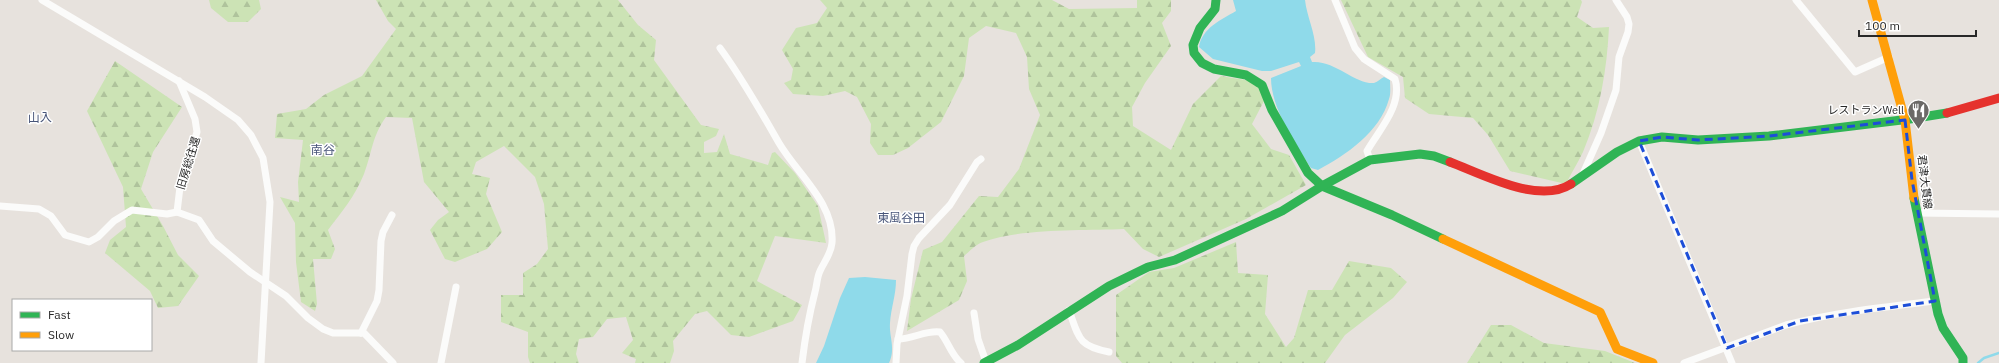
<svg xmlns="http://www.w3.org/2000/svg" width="1999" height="363" font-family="'IBM Plex Sans','Noto Sans JP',sans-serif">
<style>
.forest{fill:url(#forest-firs)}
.water{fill:#8fdaea}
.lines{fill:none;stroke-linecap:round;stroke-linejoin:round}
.stream{stroke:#8fdaea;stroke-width:2.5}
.street{stroke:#fbfbfa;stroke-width:7}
.fast{stroke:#30b455;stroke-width:9}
.slow{stroke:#ff9f0a;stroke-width:9}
.jam{stroke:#e5322d;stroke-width:9}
.marked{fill:none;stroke:#1d4ed8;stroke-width:3;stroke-dasharray:8 5;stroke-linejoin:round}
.labels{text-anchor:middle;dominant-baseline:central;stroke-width:3;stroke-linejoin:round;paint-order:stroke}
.poi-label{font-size:11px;fill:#282828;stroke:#fff;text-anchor:end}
.street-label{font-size:11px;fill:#282828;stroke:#fff}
.neighbourhood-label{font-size:12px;fill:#485579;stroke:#fff}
</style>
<defs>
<pattern id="forest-firs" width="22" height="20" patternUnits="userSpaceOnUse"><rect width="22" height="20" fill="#cce3b5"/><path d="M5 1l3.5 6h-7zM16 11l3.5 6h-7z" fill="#afc39c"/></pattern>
</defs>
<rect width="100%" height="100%" fill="#e7e2dd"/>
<g class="forest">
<path d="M209,0H259L261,9L248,22H228L211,8Z"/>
<path d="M376,0H618L638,25L656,40L654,60L701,125L719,129L716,136L704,142V153L717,152L724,134L730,154L768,165L772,153L775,152L795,173L818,206L826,243L775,236L757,281L802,305L793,321L749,337L731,335L707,311L695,314L673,341L674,351L670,363H635L636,359L622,353L633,340L626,317L607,319L593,337L579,339L576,354L579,363H530L528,357V332L501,322V295H523V273L537,264L548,249L544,204L535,177L504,146L476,162L472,174L490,178L486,194L502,232L487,249L455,262L445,259L430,230L438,220L449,212L424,182L412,118L386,117C372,136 372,153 364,174C354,198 343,210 328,230L335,249L331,259H313L317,304L315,311L301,302L296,262L295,223L280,197L299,202L298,182L303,140L275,138L277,114L306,109L324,95L362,76L396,29L388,21Z"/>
<path d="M820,0H1052L1069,9L1137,8V0H1171V11L1162,23L1171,46L1145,83L1132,107L1133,126L1171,150L1193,104L1221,76L1257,82L1264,101L1252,124L1271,149L1289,155L1306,185L1246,219L1159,257L1143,249L1124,229C1083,231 1021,228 983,242C976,244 969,252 964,256L967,281L959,300L907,331L911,299L923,250L942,242L979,196L998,197L1019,169L1040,115L1029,89L1027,57L1016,33L986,26L969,38L964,76L941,122L908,148L893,155H878L870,143L871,124L857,97L845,91L823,96L793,94L784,83L791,80L793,69L782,50L796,28L817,23L827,8Z"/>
<path d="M1341,0H1581L1582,2L1577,17L1593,28L1609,27C1607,69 1600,112 1583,152C1578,163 1571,173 1566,184L1510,171L1488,135L1473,118L1429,114L1405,98L1403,77L1368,57Z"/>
<path d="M115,61L182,107L153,152L141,189L163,226L178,255L199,276L178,306L158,308L150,291L105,253L110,240L126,227L123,187L87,111Z"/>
<path d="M1236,242L1238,273L1268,275L1265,314L1286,347L1294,338L1308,290H1332L1349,261L1391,268L1407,282L1393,298L1345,335L1325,363H1122L1116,356V295L1149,272L1174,268Z"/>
<path d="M1491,325H1511L1544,343L1605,351L1635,363H1467Z"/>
</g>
<g class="water">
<path d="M1233,0H1305C1307,18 1317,36 1315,53L1310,57L1312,62C1335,60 1354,84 1374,83C1378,82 1381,78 1384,77L1390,80C1390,86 1391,94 1389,99C1380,132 1346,155 1318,170L1311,168C1295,143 1271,108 1271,78L1301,66L1299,62L1271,71H1262L1213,59L1199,47C1202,28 1221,20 1236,11Z"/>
<path d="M865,277L896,280C896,295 891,308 890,323C889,337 896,349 889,363H816L824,346L840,298L849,278Z"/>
</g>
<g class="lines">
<path class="stream" d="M1978,363L1984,358L1999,353"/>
<g class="street">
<path d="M42,0L205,97L238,120L251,135L263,158L270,202L261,363"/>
<path d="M1335,0L1355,48L1364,59L1395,79C1403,105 1379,130 1367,151L1370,160"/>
<path d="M1796,0L1855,72L1889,57"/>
<path d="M720,48C742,78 760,110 779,143C797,174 835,203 832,243C831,254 824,262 820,271C817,277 817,285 815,292C809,315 805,338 802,363"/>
<path d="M179,81L195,119L197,132L180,187L177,212L199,220L213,241L250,272L286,296L308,318L323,329L333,333H364L393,363"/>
<path d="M1639,141L1732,363"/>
<path d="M1582,176L1601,133L1616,90L1619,57L1628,32L1629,24L1627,17L1616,0"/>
<path d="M0,206L39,209L51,216L65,235L89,242L98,237L114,221L132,210L167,214L177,212"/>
<path d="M1916,213L1999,214"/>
<path d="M1069,310C1079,338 1078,346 1109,352"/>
<path d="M974,313L978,339L986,362"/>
<path d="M361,333L377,301L379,290L381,241L383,232L392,215"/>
<path d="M898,339C913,339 926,330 940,332C948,341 951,355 961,363"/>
<path d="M441,363L456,287"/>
<path d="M896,363L897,344L907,296L912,254L914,246L919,238L950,205L977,162L981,159"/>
<path d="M1684,363L1786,325C1835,312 1885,307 1935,301"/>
</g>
<g class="fast">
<path d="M1216,0L1215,9L1200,28L1193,45L1194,53L1202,63L1214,69L1246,75L1262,85L1272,110L1308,173L1322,186L1392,215L1443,239"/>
<path d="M1571,184L1617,152L1639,141L1662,137L1698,140L1769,136L1910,119L1947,113"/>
<path d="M1914,198L1938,314L1943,328L1963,358V363"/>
<path d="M984,363L1018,345L1109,286L1148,267L1175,260L1282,211L1322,186L1370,160L1420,154L1434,156L1450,162"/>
</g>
<g class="slow">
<path d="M1872,0L1905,120L1914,198"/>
<path d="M1443,239L1600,312L1617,349L1653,363"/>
</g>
<g class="jam">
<path d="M1947,113L1999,98"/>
<path d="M1450,162C1482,174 1539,205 1571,184"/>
</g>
</g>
<path class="marked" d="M1905,120L1912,180L1935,301L1800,321L1727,348L1639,141L1662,137L1698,140L1769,136Z"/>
<defs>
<symbol id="restaurant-pin" viewBox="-11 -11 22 30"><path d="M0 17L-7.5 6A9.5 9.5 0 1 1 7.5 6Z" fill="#6b6967" stroke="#fff"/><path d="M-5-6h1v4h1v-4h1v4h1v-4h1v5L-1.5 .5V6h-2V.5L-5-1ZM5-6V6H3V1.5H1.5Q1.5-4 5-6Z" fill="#fff"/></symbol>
</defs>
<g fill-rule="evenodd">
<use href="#restaurant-pin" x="1906" y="98" width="25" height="34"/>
</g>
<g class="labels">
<g class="poi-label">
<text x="1904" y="110">レストランWell</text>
</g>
<g class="street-label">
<text transform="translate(188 163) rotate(-73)">旧房総往還</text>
<text transform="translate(1925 182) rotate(83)">君津大貫線</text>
</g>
<g class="neighbourhood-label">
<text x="40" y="117">山入</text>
<text x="323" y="149">南谷</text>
<text x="901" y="217">東風谷田</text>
</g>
</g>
<rect x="12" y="299" width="140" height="52" fill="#ffffff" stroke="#a9a9a9"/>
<rect x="20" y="312" width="20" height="6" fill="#30b455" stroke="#a9a9a9"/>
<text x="48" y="319" font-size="12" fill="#282828">Fast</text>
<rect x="20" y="332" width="20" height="6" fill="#ff9f0a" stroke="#a9a9a9"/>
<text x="48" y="339" font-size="12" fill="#282828">Slow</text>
<path d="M1859 30v6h117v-6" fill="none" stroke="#282828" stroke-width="2"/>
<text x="1865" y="30" font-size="12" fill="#282828" stroke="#ffffff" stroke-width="3" paint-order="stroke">100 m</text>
</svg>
